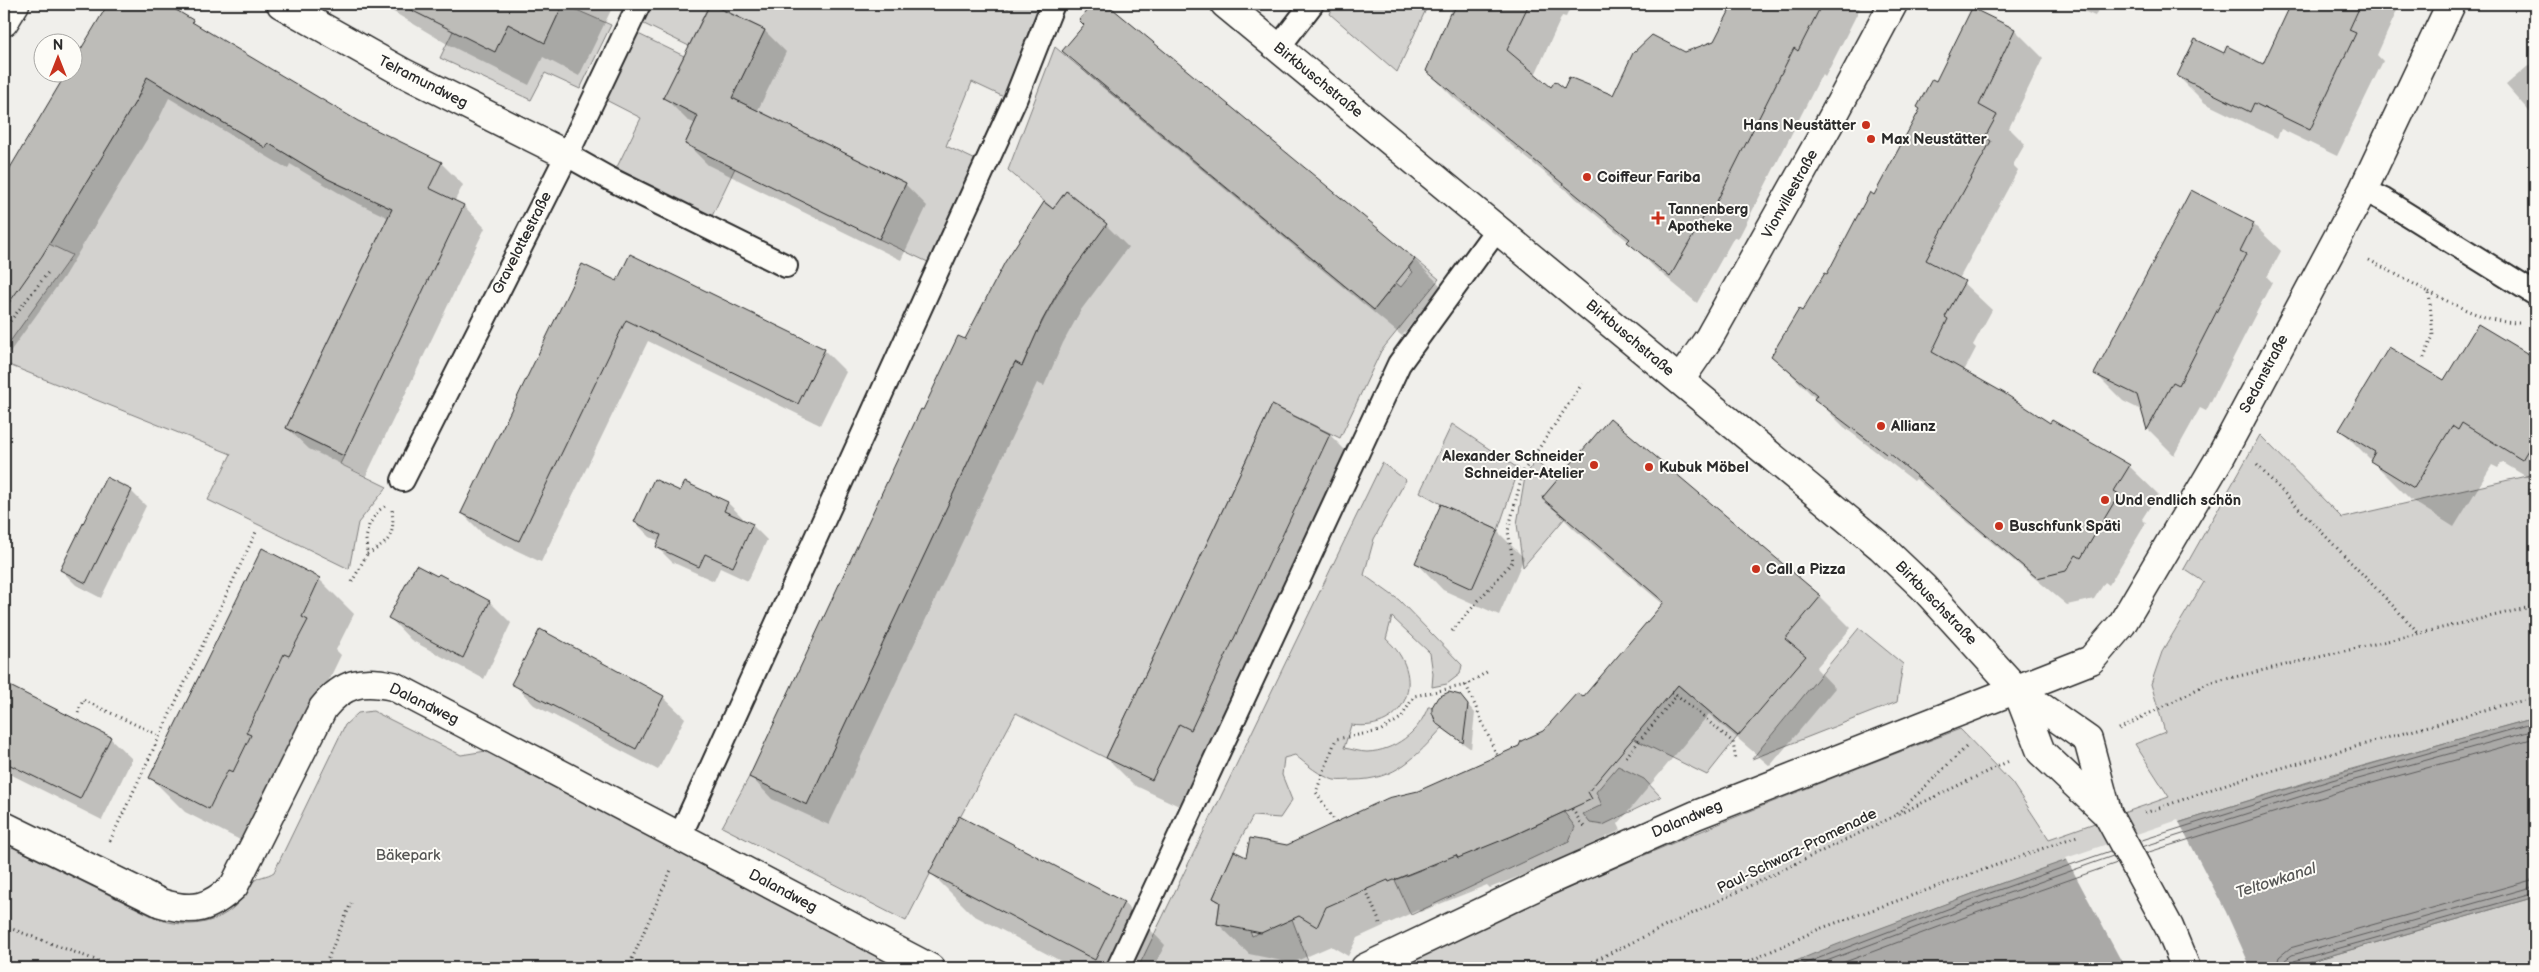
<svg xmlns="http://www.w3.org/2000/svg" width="2539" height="972" font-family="'Balsamiq Sans',sans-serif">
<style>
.green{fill:#d3d2cf;stroke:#7f7e7d}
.water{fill:#aaa9a7;stroke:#777775}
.pier{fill:#f0efeb}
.shadow{fill:#0003}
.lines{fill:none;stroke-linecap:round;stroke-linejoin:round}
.shore{stroke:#5e5d5d;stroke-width:1}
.building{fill:#bdbcb8;stroke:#2b2b2b}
.service-casing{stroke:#2b2b2b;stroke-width:26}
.minor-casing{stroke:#2b2b2b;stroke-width:31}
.tertiary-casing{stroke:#2b2b2b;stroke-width:31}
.path{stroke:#2b2b2b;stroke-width:3;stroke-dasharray:1 4;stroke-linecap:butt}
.service{stroke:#fdfcf7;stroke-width:22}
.minor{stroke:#fdfcf7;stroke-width:28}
.tertiary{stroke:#fdfcf7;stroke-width:28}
.tertiary-bridge-casing{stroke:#2b2b2b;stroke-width:31;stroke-linecap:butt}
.tertiary-bridge{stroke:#fdfcf7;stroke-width:28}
.poi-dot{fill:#c8321e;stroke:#fdfcf7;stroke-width:2}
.labels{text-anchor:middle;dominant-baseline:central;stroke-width:4;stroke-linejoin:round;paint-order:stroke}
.street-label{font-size:15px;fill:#2b2b2b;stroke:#fdfcf7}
.poi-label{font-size:15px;font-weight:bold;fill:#2b2b2b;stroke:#fdfcf7;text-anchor:start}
.park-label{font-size:15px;fill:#555554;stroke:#fdfcf7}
.water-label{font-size:16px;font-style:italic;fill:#575756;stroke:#fdfcf7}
</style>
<rect width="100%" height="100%" fill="#f0efeb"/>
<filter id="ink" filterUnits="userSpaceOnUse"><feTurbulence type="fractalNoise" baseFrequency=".02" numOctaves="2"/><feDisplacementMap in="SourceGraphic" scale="10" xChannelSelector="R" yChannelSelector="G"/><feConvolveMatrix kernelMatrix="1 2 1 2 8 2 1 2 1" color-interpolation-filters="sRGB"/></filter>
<g filter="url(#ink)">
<g class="green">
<path d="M563,4L611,25L580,89L545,73L531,100L440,58L453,31L508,24L545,42Z"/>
<path d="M649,4H702L708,7L689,46L640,22Z"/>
<path d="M712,4H1039L1004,97L972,82L946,146L978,161L930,263L879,239L906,183L732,98L765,30Z"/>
<path d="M1334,4H1426L1428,5L1397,72L1330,14Z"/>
<path d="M634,32L684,56L664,98L698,116L685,144L735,168L712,216L616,169L641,118L602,98Z"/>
<path d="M1055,47L1374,310L1396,283L1401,287L1413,272L1409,268L1415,259L1439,279L1381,351L1340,438L1272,405L1106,758L1016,713C979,783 941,851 906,921L722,827L749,777L807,804L1015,362L1023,365C1043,313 1072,268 1107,224L1067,191L1053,209L1008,170Z"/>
<path d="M145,71L160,85L266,148L268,143L328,179L392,209L286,428L344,456L340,464L387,487L358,523L349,569L208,500L231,454L4,363V350L72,255L49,244L140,94Z"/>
<path d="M1452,424L1519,469L1498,530L1441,504L1420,492Z"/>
<path d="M2260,435L2342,518L2535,474V718L2330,775L2178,823L1985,889L1780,968H1398C1581,878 1769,801 1960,729L2012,783L2049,839L2169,797L2135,744L2165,732L2151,684L2162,652L2204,582L2184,569Z"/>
<path d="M1535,461L1558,480L1542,499L1565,518L1523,567L1517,524L1525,477Z"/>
<path d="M1382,463L1406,480L1374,539L1364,575L1399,600L1462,665L1460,674L1447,684L1432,687L1433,674L1430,653L1392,617L1386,639C1428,675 1407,733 1351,725L1344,748C1351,749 1360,752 1367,752C1395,751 1419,732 1428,707H1432L1434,719L1443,727C1416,757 1396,780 1353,780C1348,780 1340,781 1334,780C1320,776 1306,764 1295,755L1284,758L1282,775L1292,800L1280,818L1253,816L1234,851L1213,898L1220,902L1217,924L1250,930L1252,936L1292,919L1309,964L1301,968H1138Z"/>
<path d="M1859,628L1903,664L1897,702L1752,759Z"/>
<path d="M1678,685L1738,736L1707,775L1632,738Z"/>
<path d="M373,711L461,755L486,751L901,968H4V843L158,919C187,929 219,925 240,901C245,896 248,888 253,882C258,876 267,877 274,872L345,725L358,713Z"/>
<path d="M1618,766L1644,779L1661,797L1603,825L1590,823L1583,814L1602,805L1596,792Z"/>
<path d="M1564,812L1575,827L1569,841L1411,915L1395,880L1436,864L1435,860L1512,836Z"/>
<path d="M2535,897V968H2287Z"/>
</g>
<path class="water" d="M2535,718V897L2287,968H1780C1832,945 1885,927 1937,907C2133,833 2333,773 2535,718Z"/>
<path class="pier" d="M2178,820L2226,912L2251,968H2125L2066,858Z"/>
<g class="shadow">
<path d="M109,4H164L199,28L357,122L441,163L463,185L454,202L464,206L485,228L366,476L309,449L287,428L389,218L351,200L290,164L288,169L169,98L158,121L63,278L4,360V181L68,72H72V65Z"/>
<path d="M380,4H614L579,76L543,57L529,85L449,45Z"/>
<path d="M1001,4H1012L1008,10Z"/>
<path d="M1102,4H1105L1414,259L1441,286L1402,336L1091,78L1064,51Z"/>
<path d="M1454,4H1572L1566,17L1562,16L1535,75L1551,88L1614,97L1685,53L1715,42L1734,6L1729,4H1862L1825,77L1822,74L1738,239L1734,237L1697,303L1656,269L1629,242L1454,98L1427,71Z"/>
<path d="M1702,4H1713L1705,7Z"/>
<path d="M2067,4H2101L2095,16Z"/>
<path d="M2298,4H2400L2377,55L2383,61L2337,156L2281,129L2277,138L2205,103L2178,76L2224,55L2264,66L2280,43Z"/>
<path d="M2015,30L2043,58L2009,128L2025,144L2013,165L2018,170L1959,279L1992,310L1973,345L1976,348L1964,371L2050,425L2129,466L2158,494L2142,519L2146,523L2109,585L2105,582L2094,599L2067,605L1916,479L1914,481L1844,427L1773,356L1828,275L1874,197L1921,110L1918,107L1936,83Z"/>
<path d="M765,31L786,52L757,112L905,184L927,206L901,260L708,165L686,143L696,124L687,120L665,98Z"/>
<path d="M2535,60V118L2506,85Z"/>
<path d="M1067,193L1106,225L1128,247L1081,310L1063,343L1044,386L1037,383L829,825L772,799L751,777L924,412L966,341Z"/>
<path d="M2253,224L2281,251L2267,277L2272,282L2206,411L2200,408L2174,455L2148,429L2143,411L2123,401L2096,374Z"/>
<path d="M618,282L824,350L846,372L820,425L648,341L541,562L484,535L462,513Z"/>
<path d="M2479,326L2535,360V482L2502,462L2498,468L2492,465L2454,527L2411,500L2341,430L2444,382Z"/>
<path d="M1610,420L1820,597L1851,628L1816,668L1835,688L1770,766L1709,714L1618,824L1621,830L1543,867L1490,888L1487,885L1420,912L1418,910L1357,938L1348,956L1331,946L1292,963L1249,954L1218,924L1221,905L1214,898L1247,858L1287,846L1418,792L1487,762L1544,732L1583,699L1663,604L1574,529L1543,498Z"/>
<path d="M1330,435L1357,462L1218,756L1206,750L1179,806L1134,785L1107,758Z"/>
<path d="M685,484L728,503L743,518L741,521L752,525L767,540L748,581L720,568L714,581L672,562L657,547L659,541L650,537L635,522L681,493Z"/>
<path d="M131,491L146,506L101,598L76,585L61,570Z"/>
<path d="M1497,531L1524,558L1499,615L1443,590L1416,562Z"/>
<path d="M263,549L319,579L354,614L336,650L341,655L324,690L319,688L244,842L185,812L151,778Z"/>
<path d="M490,602L511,623L484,679L411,640L390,618Z"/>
<path d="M513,683L663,697L685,718L658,770L534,705Z"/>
<path d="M4,685L110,738L132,759L102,820L4,771Z"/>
<path d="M1460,696L1475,713L1471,749L1446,731Z"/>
<path d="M959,817L1124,903L1165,945L1153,968H1074L973,915L931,873Z"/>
</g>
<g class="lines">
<g class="shore">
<path d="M2139,841L2332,780L2535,723"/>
<path d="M2142,847L2333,786L2535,730"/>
<path d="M2146,853L2336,793L2535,738"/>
<path d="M1793,968L1987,894L2110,851"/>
<path d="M1808,968L1989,900L2113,856"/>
<path d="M1829,968L1992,907L2117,863"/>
<path d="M2276,968L2279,957L2290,948L2535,879"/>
<path d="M2284,968L2285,960L2292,955L2535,886"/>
<path d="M2290,968L2294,961L2535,893"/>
</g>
</g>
<g class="building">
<path d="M108,4H166L193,20L192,22L358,121L442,162L429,188L464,205L344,456L286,428L392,209L328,179L268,143L266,148L147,77L137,99L42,256L4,310V178L67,72H72V64Z"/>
<path d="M399,4H563L545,43L508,24L495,52Z"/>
<path d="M710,4L765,30L732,98L906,183L879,239L685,144L698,116L663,98Z"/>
<path d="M1092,4H1107L1415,259L1374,310L1062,51L1084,25L1079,20Z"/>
<path d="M1457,4H1529L1507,50L1551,87L1555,81L1564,88L1569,77L1613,95L1633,53L1652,35L1685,52L1714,41L1733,4H1822L1798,51L1794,48L1711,213L1707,211L1670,277L1627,242L1630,239L1426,71L1450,13L1452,14Z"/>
<path d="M2291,4H2361L2349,30L2356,33L2310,130L2254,103L2250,112L2177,76L2195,39L2224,53L2227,46L2263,64Z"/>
<path d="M1972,8L2015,29L1979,105L1997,115L1985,137L1991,141L1926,260L1965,281L1945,317L1948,319L1932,352L2004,393L2050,423L2052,420L2130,465L2114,491L2119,494L2081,558L2076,555L2066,571L2037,578L1888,452L1886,454L1814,399L1817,395L1771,356L1799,309L1802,311L1825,273L1827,274L1870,192L1874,195L1920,109L1917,107L1932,79L1936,81Z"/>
<path d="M2191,190L2254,223L2240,251L2246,254L2179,385L2173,382L2147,430L2137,395L2094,374Z"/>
<path d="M1066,191L1107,224L1060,288L1042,321L1022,366L1015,362L807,805L749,777L921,409L923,410L958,336L965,339L1005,262L1044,202L1053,209Z"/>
<path d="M630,254L825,349L798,404L626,320L519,541L461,513L582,264L617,281Z"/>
<path d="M2478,324L2535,358V438L2522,460L2462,423L2458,430L2452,426L2414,488L2370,461L2375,452L2339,430L2389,347L2444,380Z"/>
<path d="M1272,405L1330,434L1191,730L1179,724L1152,780L1106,758Z"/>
<path d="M1610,418L1821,596L1785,639L1806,656L1738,736L1678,685L1588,792L1592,799L1512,836L1458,858L1456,855L1389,882L1388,880L1326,907L1317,927L1299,916L1261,933L1217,924L1220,902L1213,898L1234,851L1246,857L1250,838L1287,845L1388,798L1418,791L1519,746L1521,741L1543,731L1577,693L1583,697L1664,602L1542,498Z"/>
<path d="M106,477L132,490L86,583L60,570Z"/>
<path d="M654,479L680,491L685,482L728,502L724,511L753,524L733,567L705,554L699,567L656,547L661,535L634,522Z"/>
<path d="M1441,504L1498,530L1472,589L1415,563Z"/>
<path d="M262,548L320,578L302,617L308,620L289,656L284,654L246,733L251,735L233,772L228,770L209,809L149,778Z"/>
<path d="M416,565L437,576L439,574L490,601L463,658L388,618Z"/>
<path d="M540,629L664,696L636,749L511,684Z"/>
<path d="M4,683L111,737L80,799L4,762Z"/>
<path d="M1449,692L1460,695L1468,705L1463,743L1437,724L1432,713V707L1438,697Z"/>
<path d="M959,816L1124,902L1095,960L929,873Z"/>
</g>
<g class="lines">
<defs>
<g id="service">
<path d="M1278,48L1312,4"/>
<path d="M567,155L608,178L786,266"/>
<path d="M2363,190L2384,200L2535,294"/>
<path d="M403,480L567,155L639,4"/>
<path d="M680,836L1015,100L1053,4"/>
<path d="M1118,968L1399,364L1497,229"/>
</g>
<g id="minor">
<path d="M281,4L402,72L567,155"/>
<path d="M1680,380L1709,338L1829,124L1893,4"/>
<path d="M4,826L161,903C193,913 209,909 234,886L323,708C343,683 362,679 393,686L930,968"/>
<path d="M1365,968L1545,882L1696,815L2091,660L2122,624L2221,456L2363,190L2451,4"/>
</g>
<g id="tertiary">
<path d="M1225,4L1881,547L1923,587L2017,690L2088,740L2108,815"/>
<path d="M4,22L15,4"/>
<path d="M2017,690L2041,752L2108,815"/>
</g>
</defs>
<use href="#service" class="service-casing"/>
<use href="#minor" class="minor-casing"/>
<use href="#tertiary" class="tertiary-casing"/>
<g class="path">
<path d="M2369,260L2429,292L2433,336L2423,360"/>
<path d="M2429,292C2458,306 2487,323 2520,323"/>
<path d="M4,329L50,270"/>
<path d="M2257,465L2420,634"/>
<path d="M367,554C390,543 395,535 392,510"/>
<path d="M352,582L367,554L366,539L369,525L378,511L385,506"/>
<path d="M1452,631L1513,561L1508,531L1523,472L1582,384"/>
<path d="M1466,685L1498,758"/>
<path d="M1672,691L1733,742L1736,762"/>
<path d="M78,713L83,700L160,736"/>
<path d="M2119,729L2209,683L2535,606"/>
<path d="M1626,757L1677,695"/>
<path d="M1572,809L1584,827"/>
<path d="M2145,813L2229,783L2495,707L2535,698"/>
<path d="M1897,814L1966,747"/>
<path d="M1336,823L1316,792L1336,739L1380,731L1401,718L1414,696L1466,685L1490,670"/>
<path d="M110,841L256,532"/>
<path d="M1366,890L1380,923"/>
<path d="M4,926L117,968"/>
<path d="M324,968L351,903"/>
<path d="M628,968L671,870"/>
<path d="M1579,968L2009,761"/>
<path d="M1735,968L1819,929L2080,835"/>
</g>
<use href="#service" class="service"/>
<use href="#minor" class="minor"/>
<use href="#tertiary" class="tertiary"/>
<defs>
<path id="tertiary-bridge" d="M2108,815L2169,927L2186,968"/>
</defs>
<use href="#tertiary-bridge" class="tertiary-bridge-casing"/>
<use href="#tertiary-bridge" class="tertiary-bridge"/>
</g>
</g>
<g class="poi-dot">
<circle cx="1866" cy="125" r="5"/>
<circle cx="1871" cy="139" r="5"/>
<circle cx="1587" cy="177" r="5"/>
<path d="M1655.5 210.5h5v5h5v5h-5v5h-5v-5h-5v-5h5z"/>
<circle cx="1881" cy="426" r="5"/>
<circle cx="1594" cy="465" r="5"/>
<circle cx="1649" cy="467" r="5"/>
<circle cx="2105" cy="500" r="5"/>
<circle cx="1999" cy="526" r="5"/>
<circle cx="1756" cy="569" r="5"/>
</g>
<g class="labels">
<g class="street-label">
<text transform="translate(1318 80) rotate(39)">Birkbuschstraße</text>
<text transform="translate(423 82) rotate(27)">Telramundweg</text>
<text transform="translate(1790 194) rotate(-61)">Vionvillestraße</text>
<text transform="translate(522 243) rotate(-63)">Gravelottestraße</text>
<text transform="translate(1630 338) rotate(40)">Birkbuschstraße</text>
<text transform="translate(2264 374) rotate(-62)">Sedanstraße</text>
<text transform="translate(1936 603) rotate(46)">Birkbuschstraße</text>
<text transform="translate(424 704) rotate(26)">Dalandweg</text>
<text transform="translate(1687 819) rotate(-23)">Dalandweg</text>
<text transform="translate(1797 851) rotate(-26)">Paul-Schwarz-Promenade</text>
<text transform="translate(783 891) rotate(28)">Dalandweg</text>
</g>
<g class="poi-label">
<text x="1856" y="125" text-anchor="end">Hans Neustätter</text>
<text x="1881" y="139">Max Neustätter</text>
<text x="1597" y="177">Coiffeur Fariba</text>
<text x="1668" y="209">Tannenberg<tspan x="1668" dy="17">Apotheke</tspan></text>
<text x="1891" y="426">Allianz</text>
<text x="1584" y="456" text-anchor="end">Alexander Schneider<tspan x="1584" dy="17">Schneider-Atelier</tspan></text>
<text x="1659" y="467">Kubuk Möbel</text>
<text x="2115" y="500">Und endlich schön</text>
<text x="2009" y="526">Buschfunk Späti</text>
<text x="1766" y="569">Call a Pizza</text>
</g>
<g class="park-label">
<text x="408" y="855">Bäkepark</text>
</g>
<g class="water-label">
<text transform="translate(2276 881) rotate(-18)">Teltowkanal</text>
</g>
</g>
<rect width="2539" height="972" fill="none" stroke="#fdfcf7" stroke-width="20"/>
<rect x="10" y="10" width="2519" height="952" fill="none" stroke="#2b2b2b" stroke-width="2" filter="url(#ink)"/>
<g transform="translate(58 58)"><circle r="24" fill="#fdfcf7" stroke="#a9a8a5"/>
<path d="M0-4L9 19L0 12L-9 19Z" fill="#c8321e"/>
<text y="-8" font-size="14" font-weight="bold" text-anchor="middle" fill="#2b2b2b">N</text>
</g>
</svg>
